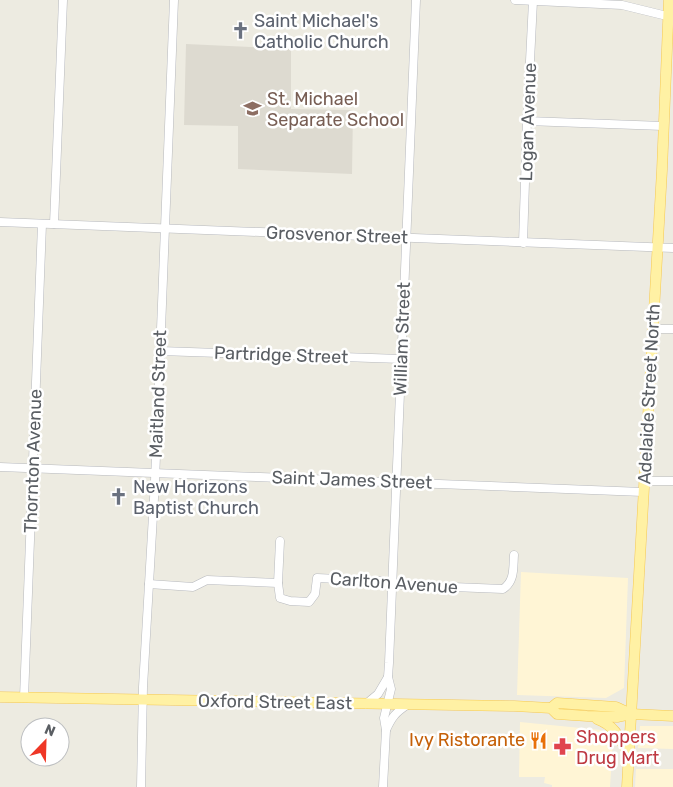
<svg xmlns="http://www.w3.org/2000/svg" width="673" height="787" font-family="Rubik,sans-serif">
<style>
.commercial{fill:#fff5d5}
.education{fill:#dddad0}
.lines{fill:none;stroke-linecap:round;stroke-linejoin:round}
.minor-casing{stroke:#b7b9be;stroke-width:9}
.major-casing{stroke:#f6c952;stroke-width:11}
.minor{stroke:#fff;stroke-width:8}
.major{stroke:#fff1a4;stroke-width:10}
.labels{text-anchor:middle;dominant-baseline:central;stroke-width:5;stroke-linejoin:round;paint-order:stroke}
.worship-label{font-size:18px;fill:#5b616d;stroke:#fff;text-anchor:start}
.education-label{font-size:18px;fill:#785e54;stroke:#fff;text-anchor:start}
.street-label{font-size:18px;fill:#5a5e63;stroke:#fff}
.health-label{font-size:18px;fill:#be3a42;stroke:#fff;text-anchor:start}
.food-label{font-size:18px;fill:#c56008;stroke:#fff;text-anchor:end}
</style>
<rect width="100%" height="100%" fill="#edebe1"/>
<g class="commercial">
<path d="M521,572L628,578L624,688L606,698L517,695Z"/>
<path d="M520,722L601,730L613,739L610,787H552V785L544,783L545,777H519Z"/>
<path d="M640,726H673V749L638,748Z"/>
<path d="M636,769H673V787H635Z"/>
</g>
<path class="education" d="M186,44L291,49V109L353,110L352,174L238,169V126L184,125Z"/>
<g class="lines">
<defs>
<g id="minor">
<path d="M515,0L622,5L671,17"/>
<path d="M527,121L663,126"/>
<path d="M0,222L673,248"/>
<path d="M54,224L63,0"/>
<path d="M523,243L527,121L533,1"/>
<path d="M653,329H673"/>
<path d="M160,351L401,359"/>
<path d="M0,467L643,492"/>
<path d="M644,481H673"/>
<path d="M280,541L278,583L280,598L290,601L309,602L315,594L317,578L381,581L403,585L503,589C515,581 513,568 514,555"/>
<path d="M149,584L193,587L207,580L278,583"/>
<path d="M24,698L42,224"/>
<path d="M366,704L378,694L388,677"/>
<path d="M386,730C392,717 395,713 407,705"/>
<path d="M141,787L143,687L155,481L174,0"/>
<path d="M383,787L386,730L384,718L391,689L388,677L389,663L416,0"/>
</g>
<g id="major">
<path d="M0,697L514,706L551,708L557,714L587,716L617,717L631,714L673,716"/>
<path d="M551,708L557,703L616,707L631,714"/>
<path d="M597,719C614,725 620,738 628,753"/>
<path d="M627,787L662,170L669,0"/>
</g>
</defs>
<use href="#minor" class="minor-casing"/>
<use href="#major" class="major-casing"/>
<use href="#minor" class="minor"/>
<use href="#major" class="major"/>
</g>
<defs>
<symbol id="church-bare" viewBox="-9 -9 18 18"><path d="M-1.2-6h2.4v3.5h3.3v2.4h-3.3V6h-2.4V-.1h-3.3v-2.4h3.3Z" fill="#6b7280" stroke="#fff" stroke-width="2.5" paint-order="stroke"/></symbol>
<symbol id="school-bare" viewBox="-9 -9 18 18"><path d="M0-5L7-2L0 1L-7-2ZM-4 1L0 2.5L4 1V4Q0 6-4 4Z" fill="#8d6e63" stroke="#fff" stroke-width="2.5" paint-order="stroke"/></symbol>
<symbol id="restaurant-bare" viewBox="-9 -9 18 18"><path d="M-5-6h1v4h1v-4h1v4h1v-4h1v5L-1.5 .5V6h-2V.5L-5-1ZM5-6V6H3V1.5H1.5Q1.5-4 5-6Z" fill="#e8710a" stroke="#fff" stroke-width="2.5" paint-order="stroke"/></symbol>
<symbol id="pharmacy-bare" viewBox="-9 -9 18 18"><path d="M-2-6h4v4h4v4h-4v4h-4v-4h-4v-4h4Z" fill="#e0444e" stroke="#fff" stroke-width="2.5" paint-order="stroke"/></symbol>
</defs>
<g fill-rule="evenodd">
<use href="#church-bare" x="228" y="18" width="25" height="25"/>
<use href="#school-bare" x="240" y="96" width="25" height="25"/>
<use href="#church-bare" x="106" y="484" width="25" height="25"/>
<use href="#restaurant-bare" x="526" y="728" width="25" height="25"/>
<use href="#pharmacy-bare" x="550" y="734" width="25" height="25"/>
</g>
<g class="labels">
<g class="worship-label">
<text x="254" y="21">Saint Michael's<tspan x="254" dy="21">Catholic Church</tspan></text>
<text x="133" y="487">New Horizons<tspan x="133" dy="21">Baptist Church</tspan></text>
</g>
<g class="education-label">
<text x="267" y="99">St. Michael<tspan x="267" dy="21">Separate School</tspan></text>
</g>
<g class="street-label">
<text transform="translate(528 122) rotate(-88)">Logan Avenue</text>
<text transform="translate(337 235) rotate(2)">Grosvenor Street</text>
<text transform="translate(402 339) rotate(-88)">William Street</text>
<text transform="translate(281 355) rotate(2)">Partridge Street</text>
<text transform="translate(158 394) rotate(-88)">Maitland Street</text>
<text transform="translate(649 394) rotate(-87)">Adelaide Street North</text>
<text transform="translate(33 461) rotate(-88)">Thornton Avenue</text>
<text transform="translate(352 480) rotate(2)">Saint James Street</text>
<text transform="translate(394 583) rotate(4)">Carlton Avenue</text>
<text transform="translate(275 702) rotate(1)">Oxford Street East</text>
</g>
<g class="health-label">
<text x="576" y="737">Shoppers<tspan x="576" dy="21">Drug Mart</tspan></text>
</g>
<g class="food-label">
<text x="525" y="740">Ivy Ristorante</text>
</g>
</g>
<g transform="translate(45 742) rotate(23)"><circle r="24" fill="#ffffff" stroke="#bdbfc1"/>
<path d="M0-4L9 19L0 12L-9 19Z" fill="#ef3726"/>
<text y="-8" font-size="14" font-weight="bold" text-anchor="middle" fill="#5a5e63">N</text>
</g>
</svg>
